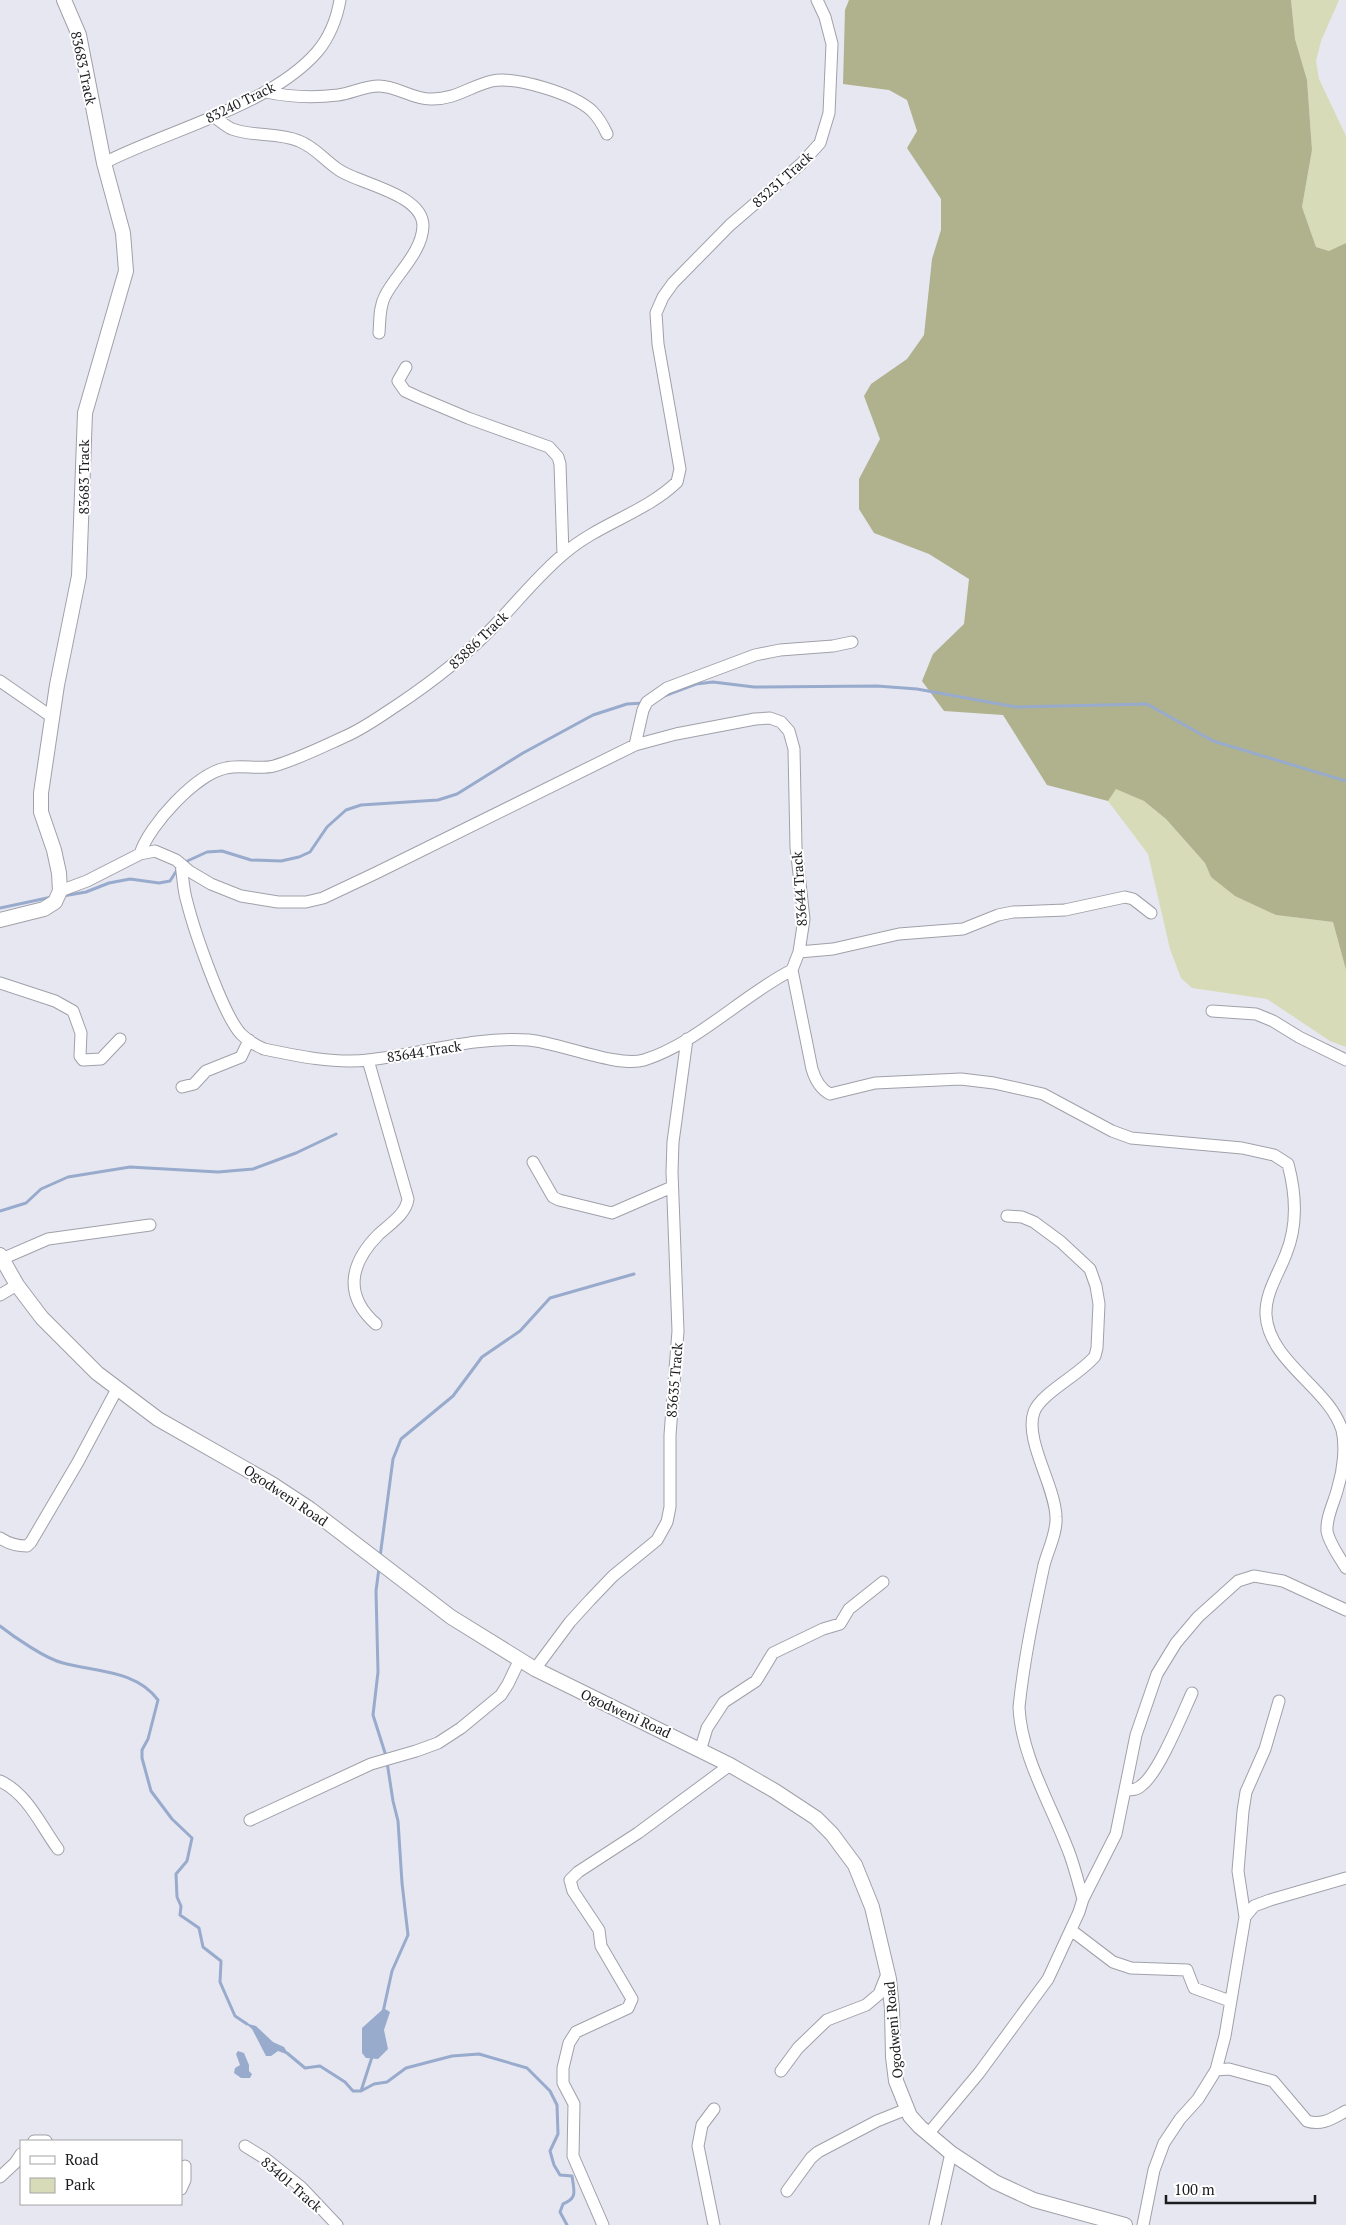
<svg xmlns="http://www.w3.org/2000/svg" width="1346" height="2225" font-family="'PT Serif',serif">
	<rect width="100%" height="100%" fill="#e7e7f1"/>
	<!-- green -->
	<path fill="#d8dbb7" d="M1291,0H1339L1321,41L1316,61L1319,79L1346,136V243L1329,251L1316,247L1302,207L1312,150L1307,80L1295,39Z
		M1116,788L1144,801L1166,819L1205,863L1211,877L1276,915L1333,922L1346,970V1047L1330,1041L1267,999L1192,988L1181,978L1170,949L1148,854L1108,801Z"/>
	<!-- forest -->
	<path fill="#afb28c" d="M849,0H1291L1295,39L1307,80L1312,150L1302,207L1316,247L1329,251L1346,243V970L1333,922L1276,915L1235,896L1211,877L1205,863L1166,819L1144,801L1116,789L1108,801L1047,785L1003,715L944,711L922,681L933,654L964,624L969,579L929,554L874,533L859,509V479L880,439L864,396L871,384L907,359L924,335L932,259L941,230V199L907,148L917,131L907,100L889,90L843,84L845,10Z"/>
	<!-- water -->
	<path fill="#98abcc" d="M385,2009L390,2012L384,2030L388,2049L378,2059L366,2058L362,2053V2028L382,2010Z
		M245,2023L256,2026L273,2042L284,2047L289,2055L278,2051L271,2056H266L252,2029Z
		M238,2051L244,2053L249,2065V2071L252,2074L250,2078H241L234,2073L235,2068L240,2065L236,2054Z"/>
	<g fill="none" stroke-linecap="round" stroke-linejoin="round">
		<!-- stream -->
		<path stroke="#98abcc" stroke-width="3" d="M664,696L696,684L713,682L754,687L877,686L917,689L1016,707L1147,704L1213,741L1346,781
			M183,863L207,852L222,851L251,860L281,861L299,857L310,852L327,827L346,810L361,805L438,800L457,794L523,753L593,715L627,704L644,703
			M63,896L86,892L109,883L130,879L159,883L170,881L177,870
			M0,908L52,897
			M0,1211L26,1203L41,1189L68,1177L130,1167L218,1172L253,1169L296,1153L336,1134
			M380,1557L393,1459L401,1439L453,1396L482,1357L520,1331L550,1298L634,1274
			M379,1568L376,1591L378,1672L373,1715L386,1756
			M0,1626C14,1637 46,1659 63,1663C96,1672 136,1670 158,1700L148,1739L142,1750V1758L151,1791L172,1819L192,1838L187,1861L176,1874L177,1897L181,1906L180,1915L199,1928L203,1947L221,1961L220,1982L235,2016L247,2024
			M383,2012L392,1971L408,1935L402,1883L398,1821L393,1801L387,1762
			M287,2053L305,2068L320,2066L345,2082L353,2091H361L374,2084L387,2082L406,2068L452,2056L479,2054L527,2068L550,2091L557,2105L558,2134L550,2151L554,2165L560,2175L572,2176C574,2191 578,2198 563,2204L560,2212L567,2225
			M361,2091L372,2057"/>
		<defs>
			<path id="minor" d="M266,92C290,97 313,98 338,95C352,93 365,86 379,86C397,86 412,99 430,99C455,100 470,86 492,81C516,76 574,94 592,111C599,118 603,125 607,134
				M213,116C219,120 225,126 232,129C253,137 278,132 299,141C315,147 325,161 339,170C360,184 423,194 423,226C422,253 396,274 385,296C379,307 380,321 379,333
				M104,163C168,130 270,106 317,52C329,38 337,18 340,0
				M406,367L398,381L405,391L418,397L468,418L549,447L558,457L560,464L563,554
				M0,681L52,717
				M635,745L643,710L647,702L667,688L755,655L780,650L833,646L852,642
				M140,854C149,825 196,774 226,768C242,764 258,770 274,766C298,759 322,747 344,737C363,729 379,717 396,706C432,682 465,657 495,625C518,601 540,573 566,552C599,524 646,512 677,482L680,469L658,344L656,313L663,297L673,283L730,225L801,164L820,143L829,113L832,44L825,17L817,0
				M60,891L87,881L140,854L155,851L176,860L189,871L211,884L241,896L278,902H306L323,898L376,873L635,745L676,734L755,719L770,718L781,722L789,731L794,749L796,847L804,919L799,952L792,970C743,995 696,1044 644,1060C618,1068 560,1043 529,1040C475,1036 422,1054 369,1060C335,1064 297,1056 264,1049C255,1045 248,1041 241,1034C223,1015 194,930 187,902C183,890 183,876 181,864
				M799,952L833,949L899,934L963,929L998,915L1013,912L1065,910L1125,897L1133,899L1151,913
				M792,970L812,1069C815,1079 820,1089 830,1094L875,1083L961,1079L994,1083L1043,1094L1112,1131L1131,1138L1242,1148L1274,1155L1288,1164C1296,1194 1298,1225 1286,1254C1279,1273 1265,1293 1266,1315C1269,1362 1329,1388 1342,1430C1346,1447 1343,1471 1338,1487C1335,1501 1326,1516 1327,1531C1329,1543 1340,1558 1346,1568
				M0,983L55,1001L73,1011L81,1033L80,1056L83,1060L101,1059L120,1039
				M1212,1011L1256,1014L1273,1021L1299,1037L1346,1060
				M368,1060L408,1199C406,1214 390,1224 379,1234C350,1263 343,1295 376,1324
				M182,1087L194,1084L206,1071L241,1057L249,1040
				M533,1162L553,1197L559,1200L612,1213L672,1187
				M1007,1216L1022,1217L1034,1222L1061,1242L1090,1269L1096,1286L1099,1304L1097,1348L1095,1356C1081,1374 1041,1393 1034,1412C1024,1440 1055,1485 1056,1517C1057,1533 1048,1550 1044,1565C1034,1612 1024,1659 1019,1707C1021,1757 1053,1808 1070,1855C1075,1869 1079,1885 1083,1899
				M2,1259L48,1239L150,1225
				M0,1295L17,1285
				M0,1538C9,1544 16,1546 27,1546L31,1542L78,1462L117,1389
				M535,1669L570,1622L590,1600L613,1576L657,1540L667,1522L670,1507V1435L678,1331L672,1172L673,1142L687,1039
				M700,1751L707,1728L724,1702L756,1681L773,1653L823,1629L840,1624L849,1609L883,1582
				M0,1781C28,1794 41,1826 58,1849
				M1125,1790C1132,1790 1137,1790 1142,1785C1159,1772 1182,1715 1192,1693
				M250,1820L371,1764L416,1751L438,1743L461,1728L501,1695L508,1684L520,1659
				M1245,1917L1238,1871L1243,1811L1246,1792L1265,1749L1279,1701
				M1071,1930L1113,1962L1131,1968L1187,1970L1194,1988L1230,2001
				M1216,2070L1229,2069L1273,2081L1307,2121C1322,2126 1333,2118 1346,2111
				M781,2071L798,2048L827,2020L866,2005L879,1994L887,1974
				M714,2109L702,2125L698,2146L714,2225
				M928,2134L979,2073L1048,1979L1079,1912L1083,1899L1116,1834L1136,1735L1157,1674L1176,1643L1198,1617L1238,1581L1254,1576L1283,1581L1346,1610
				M34,2141H46
				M245,2146L266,2159L301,2187L337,2225
				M0,2177L15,2163L21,2154
				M181,2189L185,2180V2166
				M787,2191L811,2158L818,2152L877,2121L907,2109
				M603,2225L573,2156L574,2104L563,2083V2068L569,2043L576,2032L628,2008L632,1999L601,1946L599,1930L573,1891L570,1880L578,1872L638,1833L730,1765
				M935,2225L951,2153
				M1143,2225L1154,2170L1164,2143L1180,2119L1198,2099L1216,2070L1225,2036L1245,1917L1254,1906L1270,1900L1346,1878"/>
			<path id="tertiary" d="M0,920L44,909L55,902L60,891L59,873L54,850L41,812V793L57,685L79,576L85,413L126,271L123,233L104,163L79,35L64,0
				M0,1255L17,1285L42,1318L97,1373L158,1419L272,1484L310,1509L451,1617L535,1669L730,1765L775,1791L816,1818L832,1834L855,1865L872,1907L889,1979L892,2009L893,2057L896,2081L910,2116L920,2127L951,2153L995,2182L1034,2200L1125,2225"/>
		</defs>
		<!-- minor casing -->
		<use href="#minor" stroke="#a0a0aa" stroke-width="13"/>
		<!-- tertiary casing -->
		<use href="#tertiary" stroke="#a0a0aa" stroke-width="16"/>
		<!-- minor -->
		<use href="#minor" stroke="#fff" stroke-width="11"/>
		<!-- tertiary -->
		<use href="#tertiary" stroke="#fff" stroke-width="14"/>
	</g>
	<g text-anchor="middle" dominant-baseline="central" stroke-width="4" stroke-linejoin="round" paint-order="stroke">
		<!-- street labels -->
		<g font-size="14" fill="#1c1c20" stroke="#fff">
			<text transform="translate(84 68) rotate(78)">83683 Track</text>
			<text transform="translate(240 102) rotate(-26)">83240 Track</text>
			<text transform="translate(782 179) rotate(-42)">83231 Track</text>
			<text transform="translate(83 477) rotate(-90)">83683 Track</text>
			<text transform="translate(478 640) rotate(-44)">83886 Track</text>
			<text transform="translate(799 889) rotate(-94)">83644 Track</text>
			<text transform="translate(424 1051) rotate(-9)">83644 Track</text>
			<text transform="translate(674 1380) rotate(-85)">83635 Track</text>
			<text transform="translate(286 1495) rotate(34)">Ogodweni Road</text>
			<text transform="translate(626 1713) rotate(25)">Ogodweni Road</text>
			<text transform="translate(893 2030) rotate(-95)">Ogodweni Road</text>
			<text transform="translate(292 2184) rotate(41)">83401 Track</text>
		</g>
	</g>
	<!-- legend -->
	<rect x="20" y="2140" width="162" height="65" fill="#ffffff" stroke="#a4a4a6"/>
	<rect x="30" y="2156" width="25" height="8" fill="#ffffff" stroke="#a4a4a6"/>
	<text x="65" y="2165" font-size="15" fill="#1c1c20">Road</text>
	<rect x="30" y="2178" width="25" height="15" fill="#d8dbb7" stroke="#a4a4a6"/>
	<text x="65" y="2190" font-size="15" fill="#1c1c20">Park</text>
	<!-- scale -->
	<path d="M1166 2195v8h149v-8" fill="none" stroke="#1c1c20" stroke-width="2.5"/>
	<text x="1174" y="2195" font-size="15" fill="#1c1c20" stroke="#ffffff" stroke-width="4" paint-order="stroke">100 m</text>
</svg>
